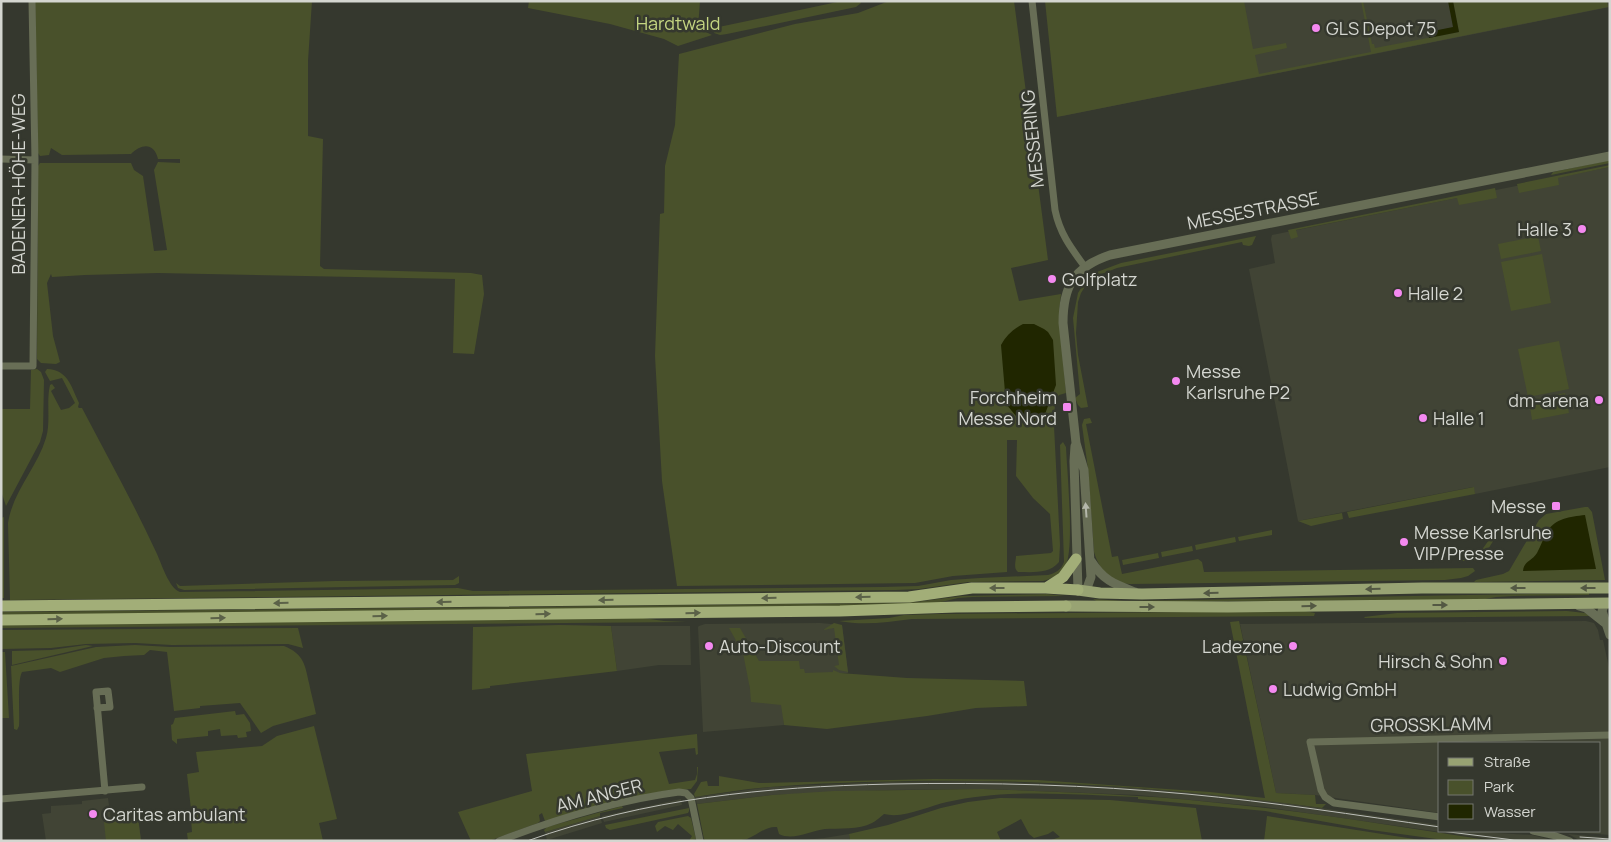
<svg xmlns="http://www.w3.org/2000/svg" width="1611" height="842" font-family="Manrope,sans-serif">
	<rect width="100%" height="100%" fill="#35382e"/>
	<!-- built -->
	<path fill="#414435" d="M1050,1H1610V7L1062,116Z
		M1610,167V467L1475,494L1473,487L1298,521L1249,269L1275,263L1271,239L1272,235Z
		M1586,621L1594,623L1598,630L1600,640H1603L1610,672V835L1560,831H1600V743H1440V813L1315,795L1276,793L1240,624Z
		M820,623L842,625L848,673H840L749,681L750,689L782,705L784,725L703,732L698,627L699,626L705,624Z
		M611,626H690L691,665H659L617,671Z
		M982,781L1138,788L1209,794L1265,800L1440,825V831H1479L1496,833L1532,835L1556,841L1496,840L1265,807L1138,795L983,789L887,790L772,795L697,804L695,797L770,787L886,782Z
		M108,798L111,820L138,817L141,839L132,841H46L42,814L51,813V806L82,804V801Z
		M681,799L682,805L604,822L602,816Z
		M600,816L602,823L547,840L545,832Z
		M849,834L850,841H794L824,838Z
		M1568,834L1610,838V841H1581Z"/>
	<!-- green -->
	<path fill="#49512b" d="M35,1H312L308,61V136L323,139L320,266L324,269L471,273L482,275L484,294L474,354L453,353L455,279L158,273L85,275L52,277L51,274L47,283L53,336L60,362L56,364L41,363L37,359L38,166L40,163H131L134,170L143,176L154,251L167,250L154,170L158,162L180,163V159H158C154,142 141,144 131,154L62,155L51,148L49,155L40,156L38,153Z
		M529,1H700L698,28L712,35L678,46L664,39L610,24L528,8Z
		M842,1H860L861,3L856,7L727,34L720,35L714,33L713,29L714,28Z
		M889,1H1014L1048,260L1011,268L1019,301L1061,294L1059,312L1066,393L1059,395L1055,401L1054,426L1060,545L1059,562C1049,574 1033,572 1018,572C1013,568 1016,561 1016,556L1051,553L1053,551L1050,514L1033,498L1016,476L1017,440H1007V572L953,576L915,583L677,586L662,481L655,356L660,214L664,213L665,166L675,125L679,54L795,24L858,13Z
		M1045,1H1244L1253,49L1286,43L1287,48L1255,55L1259,74L1371,52L1361,1H1363L1372,44H1374L1375,48L1459,32L1453,1H1607L1608,7L1057,117Z
		M1610,160V163L1551,175L1553,172Z
		M1610,165V167L1558,178L1559,185L1519,193L1517,184Z
		M1495,188L1497,198L1459,205L1457,198L1296,230L1298,237L1291,239L1288,230Z
		M1256,236L1252,245L1249,246L1243,245L1242,242L1117,268L1099,275L1086,285L1081,293L1078,302L1076,333L1078,355L1088,407L1081,408L1078,405L1075,398L1080,394L1073,318L1078,293L1087,279L1097,272L1121,263Z
		M1538,236L1541,251L1501,259L1498,244Z
		M1542,254L1551,303L1511,311L1501,262Z
		M1559,341L1569,389L1528,397L1518,349Z
		M37,369L41,372L44,380L43,431L40,442L6,506L1,491V409H30L31,370Z
		M47,369C68,370 71,386 79,403L78,407L79,408H82C107,456 134,504 157,554C162,565 169,588 180,592L458,588L473,591L882,587L918,586L951,580L980,578L1048,575C1056,573 1061,570 1064,562L1060,445L1063,442L1066,447C1067,470 1075,551 1065,567C1060,575 1051,579 1043,581L968,582L919,589L896,590L10,600L8,523C13,491 37,468 46,438C51,421 46,402 50,385L52,384L55,388L51,391L61,410L69,408L75,403L62,378L50,381L45,372Z
		M1565,393L1569,413L1532,420L1529,400Z
		M1090,418L1092,423L1086,424L1112,557L1118,556L1122,574L1198,559L1202,562L1204,572L1473,568L1475,571L1468,576L1461,578L1445,580L1129,584C1110,582 1099,569 1094,552L1088,469L1082,425L1084,419Z
		M1474,487L1475,494L1349,518L1347,512Z
		M1585,507H1588L1592,512L1605,580L1474,582L1476,580L1503,574L1509,571L1539,520L1546,514Z
		M1342,513L1343,519L1311,526L1298,521Z
		M4,517V598H1V518Z
		M1499,526L1500,530L1482,559L1476,561H1457L1476,558Z
		M1272,530V535L1239,541L1238,537Z
		M1235,537L1236,542L1196,550L1195,545Z
		M1192,546L1193,551L1162,557L1161,552Z
		M1158,553L1159,558L1123,565L1122,560Z
		M459,576V583L455,585L184,590L178,588L176,583L180,586L335,581L453,580Z
		M1589,593V595L1514,596L1496,597L1480,600L1098,602L1093,599L1124,601Z
		M1047,594L1065,596L973,597L958,598L929,605L1,616V612L897,603L915,602L962,596Z
		M1305,611L1315,613L1314,616L912,619C887,622 864,626 839,621L889,618L904,615L940,614Z
		M1567,611L1585,613L1591,616L1365,618L1364,617L1397,613Z
		M643,618L664,621L687,622L1,628V625Z
		M1239,621L1276,793L1315,795L1316,804H1326L1322,808C1185,789 1048,779 910,781C863,782 816,783 770,787C745,789 720,793 695,797L694,794L701,782L707,781L708,786H719V776L759,783L934,779L1037,780L1210,792L1265,798L1230,622Z
		M834,623L842,625L848,672L839,670L834,666L839,665L834,628L823,630Z
		M560,625L611,626L617,671L490,686V688L472,690L473,627Z
		M298,628L303,648L288,644L172,645L135,643L86,644L51,648L1,649V630Z
		M729,628H740L759,661H799L800,669H804L805,673L833,672V670L840,673L907,678L1024,681L1027,706L976,708L927,716L827,729L784,725L781,705L751,702L750,689L743,653Z
		M86,645L93,646L12,665V651L51,650Z
		M135,645L170,647L284,646C304,654 305,665 309,683C311,693 314,704 316,714L273,726L261,733L240,703L200,706V708L174,711L167,652L150,650L144,655L124,656L104,658L60,672L51,668L22,672C17,681 20,714 19,726L17,730L14,729L11,666L96,647Z
		M1,652H5L9,718H1Z
		M235,711L236,715L244,714L250,723L251,731L246,732L247,737L238,738L237,735L221,736L220,729L208,731V736L177,739V744L172,740L171,725L173,724L175,718Z
		M314,726L337,819L319,823L323,841H188L187,833L192,832L191,819L192,818L187,774L199,772L196,752L262,746L277,736Z
		M697,734L698,754L696,755L695,748L659,752L669,784L695,780L697,774V767H698L697,781L691,789L663,791L545,821L542,813L539,815L540,821L538,823L489,841H471L458,812L532,791L526,754Z
		M983,789C1059,792 1134,794 1209,802C1305,811 1399,827 1494,841H1451L1371,830L1265,811L1138,799V797C1074,795 1010,788 947,802C928,806 904,819 884,814C880,817 876,821 872,823C859,830 839,828 825,829C810,831 793,841 779,834L777,827C765,826 758,835 747,839C735,842 719,841 706,841L704,839L697,804L772,795L834,791Z
		M1000,798L1110,800L1196,808L1202,841H1048L1060,837L1053,831L1048,834L1034,838L1029,834L1021,819L997,832L1001,841H850L849,834L888,825L941,808L968,802Z
		M622,806L623,808L600,813V816L545,832L544,830L547,827Z
		M689,808V811L688,813L610,830L606,828L605,825Z
		M688,816L691,818L696,839L689,841L692,836L678,824L673,830L665,826L657,832L655,826L658,822Z
		M1267,816L1427,841H1264Z
		M138,818L141,841H106L104,822Z"/>
	<!-- water -->
	<path fill="#202600" d="M1448,1H1453L1459,32L1429,38L1428,32L1453,27Z
		M1023,324H1034L1044,329L1048,332L1053,340L1056,385L1045,414L1041,418L1033,421H1024L1016,416L1006,404L1001,345C1006,336 1013,329 1023,324Z
		M1585,515L1596,569L1523,571C1524,561 1532,561 1537,553C1541,546 1543,538 1547,532C1555,518 1570,517 1585,515Z"/>
	<g fill="none" stroke-linecap="round" stroke-linejoin="round">
		<!-- minor -->
		<path stroke="#686e56" stroke-width="7" d="M1032,1L1055,210C1060,234 1071,248 1085,267
			M1,159L35,160
			M1,366H33L35,160L32,1
			M97,708L110,707L108,691L96,692L105,791
			M1,799L142,787
			M1440,817L1334,803L1325,797L1321,790L1310,742L1610,735
			M1533,831L1556,836L1570,841
			M499,841C556,819 618,800 679,792L686,793L691,798L700,841"/>
		<!-- tertiary -->
		<path stroke="#686e56" stroke-width="9" d="M1075,446L1074,461L1078,590
			M1091,561C1104,581 1114,584 1135,592
			M1086,591L1091,577L1084,470L1076,443L1063,323C1063,286 1074,267 1110,255L1610,156
			M1605,603L1602,611L1610,635
			M1579,606L1586,608L1605,623"/>
		<!-- primary -->
		<path stroke="#98a373" stroke-width="11" d="M1078,590L1100,593L1142,594L1422,588H1610
			M1066,606L1228,607L1610,603"/>
		<!-- trunk -->
		<path stroke="#a2ae78" stroke-width="11" d="M1046,588L1063,577L1076,559
			M1,606L909,597L972,588H1046L1078,590
			M1,620L840,611L956,607L1066,606"/>
		<!-- tram -->
		<path stroke="#bec0ba" stroke-width="1" d="M1441,831L1514,840L1587,841
			M1580,837L1610,839
			M527,841C648,798 764,787 891,784C990,782 1089,785 1187,794C1272,802 1356,815 1440,827"/>
	</g>
	<!-- one-way arrows -->
	<defs><path id="oneway-solid" d="M-6-.8H1V-3.2L6.5 0L1 3.2V.8H-6Z" transform="scale(1.25)"/></defs>
	<use fill="#b4b7ab" href="#oneway-solid" transform="translate(1086 510) rotate(-94)"/>
	<g fill="#5b6148">
		<use href="#oneway-solid" transform="translate(997 588) rotate(180)"/>
		<use href="#oneway-solid" transform="translate(863 597) rotate(179)"/>
		<use href="#oneway-solid" transform="translate(769 598) rotate(179)"/>
		<use href="#oneway-solid" transform="translate(606 600) rotate(179)"/>
		<use href="#oneway-solid" transform="translate(444 602) rotate(179)"/>
		<use href="#oneway-solid" transform="translate(281 603) rotate(179)"/>
		<use href="#oneway-solid" transform="translate(693 613) rotate(-1)"/>
		<use href="#oneway-solid" transform="translate(543 614) rotate(-1)"/>
		<use href="#oneway-solid" transform="translate(380 616) rotate(-1)"/>
		<use href="#oneway-solid" transform="translate(218 618) rotate(-1)"/>
		<use href="#oneway-solid" transform="translate(55 619) rotate(-1)"/>
	</g>
	<g fill="#535843">
		<use href="#oneway-solid" transform="translate(1518 588) rotate(-180)"/>
		<use href="#oneway-solid" transform="translate(1588 588) rotate(-180)"/>
		<use href="#oneway-solid" transform="translate(1373 589) rotate(178)"/>
		<use href="#oneway-solid" transform="translate(1211 593) rotate(179)"/>
		<use href="#oneway-solid" transform="translate(1440 605)"/>
		<use href="#oneway-solid" transform="translate(1309 606) rotate(-1)"/>
		<use href="#oneway-solid" transform="translate(1147 607)"/>
	</g>
	<!-- markers -->
	<g fill="#f489f0" stroke="#35382e" stroke-width="2">
		<circle cx="1316" cy="28" r="5"/>
		<circle cx="1582" cy="229" r="5"/>
		<circle cx="1052" cy="279" r="5"/>
		<circle cx="1398" cy="293" r="5"/>
		<circle cx="1176" cy="381" r="5"/>
		<circle cx="1599" cy="400" r="5"/>
		<rect x="1062" y="402" width="10" height="10" rx="2.5"/>
		<circle cx="1423" cy="418" r="5"/>
		<rect x="1551" y="501" width="10" height="10" rx="2.5"/>
		<circle cx="1404" cy="542" r="5"/>
		<circle cx="709" cy="646" r="5"/>
		<circle cx="1293" cy="646" r="5"/>
		<circle cx="1503" cy="661" r="5"/>
		<circle cx="1273" cy="689" r="5"/>
		<circle cx="93" cy="814" r="5"/>
	</g>
	<g text-anchor="middle" dominant-baseline="central" stroke-width="5" stroke-linejoin="round" paint-order="stroke">
		<!-- park labels -->
		<g font-size="18" fill="#c4d581" stroke="#35382e">
			<text x="678" y="23">Hardtwald</text>
		</g>
		<!-- poi labels -->
		<g font-size="18" fill="#d4d6d0" stroke="#35382e" text-anchor="start">
			<text x="1326" y="28">GLS Depot 75</text>
			<text x="1572" y="229" text-anchor="end">Halle 3</text>
			<text x="1062" y="279">Golfplatz</text>
			<text x="1408" y="293">Halle 2</text>
			<text x="1186" y="371">Messe<tspan x="1186" dy="21">Karlsruhe P2</tspan></text>
			<text x="1057" y="397" text-anchor="end">Forchheim<tspan x="1057" dy="21">Messe Nord</tspan></text>
			<text x="1589" y="400" text-anchor="end">dm-arena</text>
			<text x="1433" y="418">Halle 1</text>
			<text x="1546" y="506" text-anchor="end">Messe</text>
			<text x="1414" y="532">Messe Karlsruhe<tspan x="1414" dy="21">VIP/Presse</tspan></text>
			<text x="719" y="646">Auto-Discount</text>
			<text x="1283" y="646" text-anchor="end">Ladezone</text>
			<text x="1493" y="661" text-anchor="end">Hirsch &amp; Sohn</text>
			<text x="1283" y="689">Ludwig GmbH</text>
			<text x="103" y="814">Caritas ambulant</text>
		</g>
		<!-- street labels -->
		<g font-size="18" fill="#d4d6d0" stroke="#35382e">
			<text transform="translate(1032 139) rotate(-96)">MESSERING</text>
			<text transform="translate(18 184) rotate(-90)">BADENER-HÖHE-WEG</text>
			<text transform="translate(1253 210) rotate(-11)">MESSESTRASSE</text>
			<text transform="translate(1431 724) rotate(-1)">GROSSKLAMM</text>
			<text transform="translate(599 795) rotate(-14)">AM ANGER</text>
		</g>
	</g>
	<!-- border -->
	<rect width="1611" height="842" fill="none" stroke="#d4d6d0" stroke-width="5"/>
	<!-- legend -->
	<rect x="1438" y="742" width="162" height="90" fill="#35382e" stroke="#75776f"/>
	<rect x="1448" y="758" width="25" height="8" fill="#98a373" stroke="#75776f"/>
	<text x="1484" y="767" font-size="15" fill="#d4d6d0">Straße</text>
	<rect x="1448" y="780" width="25" height="15" fill="#49512b" stroke="#75776f"/>
	<text x="1484" y="792" font-size="15" fill="#d4d6d0">Park</text>
	<rect x="1448" y="804" width="25" height="15" fill="#202600" stroke="#75776f"/>
	<text x="1484" y="817" font-size="15" fill="#d4d6d0">Wasser</text>
</svg>
